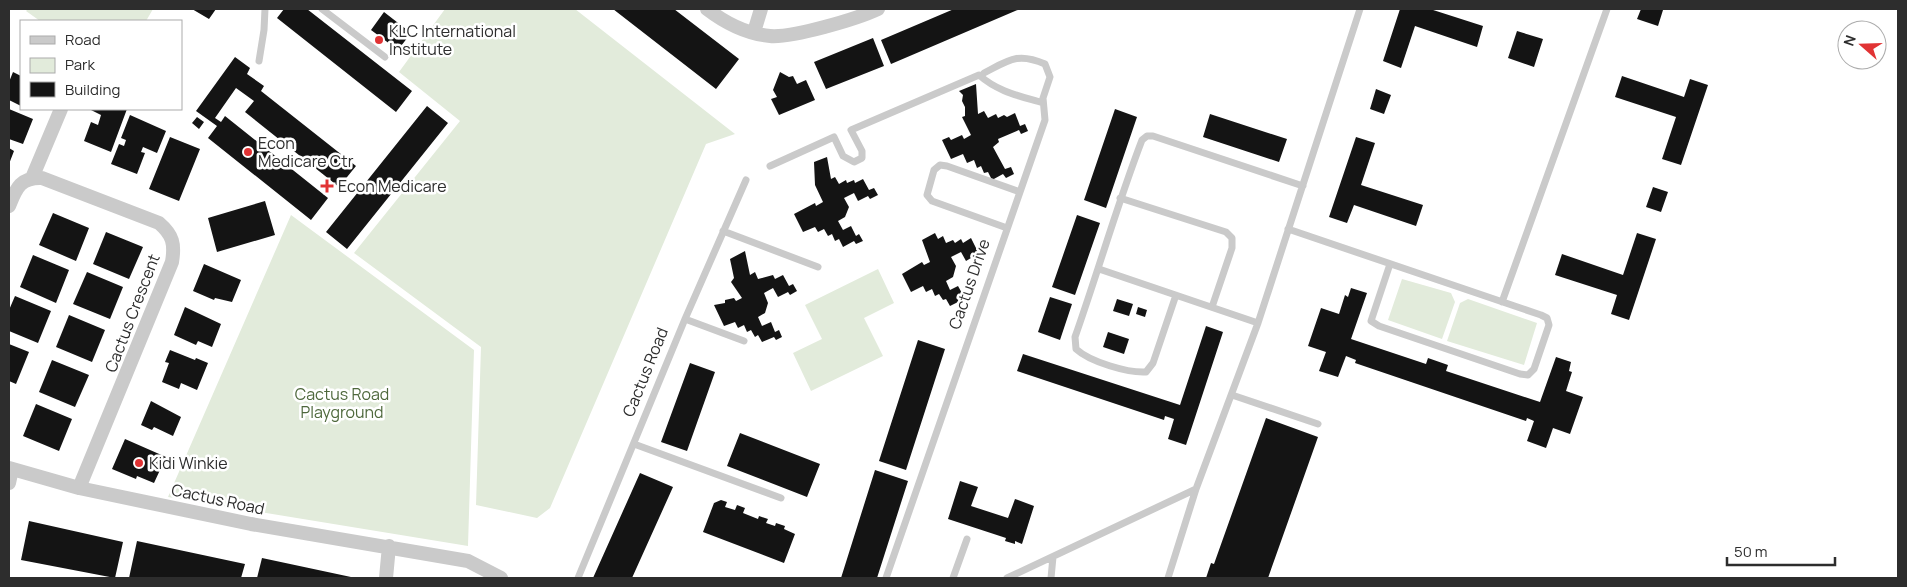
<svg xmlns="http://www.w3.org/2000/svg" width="1907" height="587" font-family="Manrope,sans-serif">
	<rect width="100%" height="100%" fill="#fff"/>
	<!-- green -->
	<path fill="#e2ebdb" d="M28,9H153L146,21H40L26,11Z
		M445,9H575L735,134L706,144L550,508L537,518L476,505L481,347L354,253L460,121L399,72Z
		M291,215L474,350L468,546L168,497Z
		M878,269L894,303L864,318L883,356L811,391L793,353L822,339L805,305Z
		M1402,279L1451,293L1455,302L1442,339L1388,320Z
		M1468,299L1537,323L1524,365L1447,341L1460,303Z"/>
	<!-- building -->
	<path fill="#141414" d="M192,9H216L209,19Z
		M284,9H307L412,91L396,112L277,18Z
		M613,9H674L739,59L716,89Z
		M954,9H1020L891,64L881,40Z
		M1400,9H1430L1483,26L1477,47L1415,26L1401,68L1383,61Z
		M1641,9L1663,10L1658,26L1637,19Z
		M384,12L411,33L398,50L371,30Z
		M1517,31L1543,39L1534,67L1508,58Z
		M873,38L884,66L826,89L814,62Z
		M235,57L250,68L247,74L264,86L261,91L356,166L339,187L245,112L254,101L236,88L215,118L221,122L225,116L328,198L311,220L208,138L217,126L196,111Z
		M13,72L21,76V106L9,100V82Z
		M780,72L789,77L793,76L797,84L806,80L815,100L779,115L771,99L777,97L773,90Z
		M1622,76L1684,97L1690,79L1708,85L1681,165L1662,159L1676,117L1615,97Z
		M976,84L978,114L984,111L988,118L996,114L998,118L1004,115L1007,117L1015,113L1020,126L1025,124L1028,131L1021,134L1019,130L998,139L999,142L993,147L1005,169L1011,167L1014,174L1006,178L1003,174L992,180L988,172L984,173L981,166L977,168L974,160L967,163L963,154L951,159L942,140L949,137L951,140L962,135L964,139L971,135L962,117L965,116V107L962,101L963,95L959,91Z
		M1376,89L1391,95L1384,114L1370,109Z
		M427,106L448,123L347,249L326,232Z
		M9,109L33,119L23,144L9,139Z
		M89,109H127L111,152L84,141L91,122L98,125L101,115Z
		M1115,109L1137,117L1106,208L1084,200Z
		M1210,114L1287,139L1279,162L1203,137Z
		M130,115L166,131L157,153L143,147L141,152L145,153L137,174L111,164L119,144L124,146L126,140L121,138Z
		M197,117L204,122L199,129L192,123Z
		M170,137L200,149L179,201L149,189Z
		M1356,137L1375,143L1361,185L1423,205L1416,226L1354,205L1347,223L1329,217Z
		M9,148L14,151L9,164Z
		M827,157L831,179L835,177L839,184L846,180L847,183L854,180L855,183L863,179L869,190L874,188L878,195L870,199L868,196L858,201L854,193L844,198L849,207L845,217L838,221L843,230L851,226L856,236L859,234L863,241L856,244L854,241L843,247L839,239L835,241L832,234L828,236L824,229L818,232L815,227L803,232L794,214L815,203L816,206L823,202L815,185L814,162Z
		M1653,187L1668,192L1661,212L1646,207Z
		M265,201L275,235L217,252L208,218Z
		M53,213L89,228L76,261L39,245Z
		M1077,215L1100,223L1075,295L1052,287Z
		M106,232L143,247L129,279L93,264Z
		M935,233L938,239L943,236L946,243L953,240L955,243L961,239L963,243L971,238L977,250L981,248L985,255L978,259L976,255L966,261L961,252L951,257L956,266L953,277L946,281L950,290L958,286L963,295L967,293L970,301L963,304L962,300L950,306L946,299L943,300L939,294L935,296L932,289L926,292L923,286L911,292L902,274L922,262L924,265L930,262L922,240Z
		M1637,233L1656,239L1629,320L1611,314L1617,295L1555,275L1562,254L1623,275Z
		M745,251L750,275L755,272L758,279L773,275L775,279L783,275L789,286L793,284L797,291L790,295L788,292L778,297L773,288L764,293L768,303L765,313L758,317L762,326L771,322L775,332L779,330L782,337L776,340L774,337L762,342L758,335L755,337L751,330L747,332L744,325L738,328L735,322L724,326L714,305L725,303V300L734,298L736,301L742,298L731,282L734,278L730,259Z
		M33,255L69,270L56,303L20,287Z
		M204,264L241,280L232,302L215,298L214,300L193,291Z
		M87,272L123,287L110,319L73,304Z
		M1351,288L1367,293L1351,339L1426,364L1428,358L1448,365L1446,371L1540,402L1556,357L1571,362L1569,371L1572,372L1566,391L1583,397L1570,434L1553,428L1546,448L1527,441L1534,421L1527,418L1526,421L1355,363L1356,360L1346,356L1338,377L1319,371L1326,352L1308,346L1321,308L1339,314L1345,295L1348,297Z
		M15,296L51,311L38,343L9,331V310Z
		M1050,297L1072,304L1060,340L1038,332Z
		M1117,299L1133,304L1129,316L1113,311Z
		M185,307L221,324L212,347L198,341L196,345L174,335Z
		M1138,307L1147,310L1145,317L1136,314Z
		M69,315L105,330L92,362L56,347Z
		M1206,326L1223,332L1186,445L1168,439L1174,419L1165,416L1164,420L1017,371L1023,354L1180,405Z
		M1108,332L1129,339L1124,354L1103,347Z
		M918,340L945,349L906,470L879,461Z
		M9,344L29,352L16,384L9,381Z
		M170,350L195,360L196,358L208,363L197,390L181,383L179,389L162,382L169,363L165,362Z
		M52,360L89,375L75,407L39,392Z
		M690,363L715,372L687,451L661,442Z
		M151,401L181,417L173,436L154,427L152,430L141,425Z
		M36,404L72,419L59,451L23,436Z
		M1266,418L1318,437L1268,578H1206L1211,563L1214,564Z
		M740,433L820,464L807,497L727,466Z
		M125,439L166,457L154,483L137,476L136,479L112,469Z
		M875,470L908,481L877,578H841Z
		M640,473L673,487L632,578H593Z
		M960,481L978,487L971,506L1008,518L1015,499L1034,506L1022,544L1015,541V544L1005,541L1006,538L948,519Z
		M721,500L727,502L725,507L735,510L737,505L745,508L743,513L758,519L759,516L768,519L766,523L775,526L776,523L785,526L784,529L795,534L784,563L703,532L714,503Z
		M29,521L123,542L115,578L21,560Z
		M137,541L245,564L241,578H129Z
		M262,558L351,577V578H257Z"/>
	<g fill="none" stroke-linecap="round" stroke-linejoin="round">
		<!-- lane -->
		<path stroke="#cacaca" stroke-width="7" d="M322,9L385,57
			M259,61L264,30L265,9
			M770,166L834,137L843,156L854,162L862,158V151L851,130L979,75C998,92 1020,96 1043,103
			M1120,198L1226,232L1232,238V248L1212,307
			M1007,228L932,201L927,195L934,170L940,165L947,166L1020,192
			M1288,229L1541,315L1547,318L1549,325L1534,369L1528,375L1520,374L1379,326L1371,321L1390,264
			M723,231L818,267
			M1099,269L1258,323
			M1176,295L1153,363L1146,372C1128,373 1090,362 1076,349L1075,337C1098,272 1117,205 1142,140L1147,136H1153L1303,186
			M1502,302L1607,9
			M685,319L744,341
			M1232,395L1318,424
			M634,444L781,498
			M578,578L685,319L746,180
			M886,578L1045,120L1043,98L1050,77L1045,64C1018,52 1009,60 984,73
			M953,578L967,539
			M1007,578L1196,489
			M1051,578L1053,557
			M1168,578L1196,489L1258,323L1360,9"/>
		<!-- street -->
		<path stroke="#cacaca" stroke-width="14" d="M707,9C724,22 747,34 770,36C792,38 857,19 878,9
			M754,32L761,9
			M32,178L61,109
			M9,206C16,189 20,177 42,178L159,223C173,235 175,244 172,262L79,488
			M9,468L79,488L251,524L468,561L501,578
			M9,483L12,469
			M386,578L389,546"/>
	</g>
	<!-- markers -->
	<g fill="#e13334" stroke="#fff" stroke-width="2">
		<circle cx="379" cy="40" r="5"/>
		<circle cx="248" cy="152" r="5"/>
		<path d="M324.5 178.5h5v5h5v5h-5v5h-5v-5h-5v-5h5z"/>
		<circle cx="139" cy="463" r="5"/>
	</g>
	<g text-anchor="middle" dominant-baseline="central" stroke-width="5" stroke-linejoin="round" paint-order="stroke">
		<!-- poi labels -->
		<g font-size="16" fill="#2d2d2d" stroke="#fff" text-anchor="start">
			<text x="389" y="31">KLC International<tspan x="389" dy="18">Institute</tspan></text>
			<text x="258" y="143">Econ<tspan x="258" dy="18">Medicare Ctr</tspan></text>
			<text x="338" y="186">Econ Medicare</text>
			<text x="149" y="463">Kidi Winkie</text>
		</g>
		<!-- street labels -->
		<g font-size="16" fill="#2d2d2d" stroke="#fff">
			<text transform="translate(969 284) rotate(-71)">Cactus Drive</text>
			<text transform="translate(132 313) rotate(-69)">Cactus Crescent</text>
			<text transform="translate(645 372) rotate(-68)">Cactus Road</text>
			<text transform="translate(218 499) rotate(12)">Cactus Road</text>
		</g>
		<!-- park labels -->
		<g font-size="16" fill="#4e683c" stroke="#fff">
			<text x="342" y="394">Cactus Road<tspan x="342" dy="18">Playground</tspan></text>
		</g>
	</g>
	<!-- border -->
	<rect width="1907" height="587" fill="none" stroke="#2d2d2d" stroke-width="20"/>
	<!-- legend -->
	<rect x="20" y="20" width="162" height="90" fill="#ffffff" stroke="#ababab"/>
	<rect x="30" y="36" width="25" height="8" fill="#cacaca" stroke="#ababab"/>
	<text x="65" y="45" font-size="15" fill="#2d2d2d">Road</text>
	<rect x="30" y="58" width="25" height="15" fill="#e2ebdb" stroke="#ababab"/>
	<text x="65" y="70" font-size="15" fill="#2d2d2d">Park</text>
	<rect x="30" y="82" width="25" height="15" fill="#141414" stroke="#ababab"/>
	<text x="65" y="95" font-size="15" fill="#2d2d2d">Building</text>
	<!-- north arrow -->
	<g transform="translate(1862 45) rotate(290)"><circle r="24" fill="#ffffff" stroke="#ababab"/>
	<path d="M0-4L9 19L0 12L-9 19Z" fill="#e13334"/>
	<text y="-8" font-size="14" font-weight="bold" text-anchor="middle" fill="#2d2d2d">N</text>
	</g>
	<!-- scale -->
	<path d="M1727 557v8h108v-8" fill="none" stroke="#2d2d2d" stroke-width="2.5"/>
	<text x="1734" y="557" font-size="15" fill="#2d2d2d" stroke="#ffffff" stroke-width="4" paint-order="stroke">50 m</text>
</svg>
